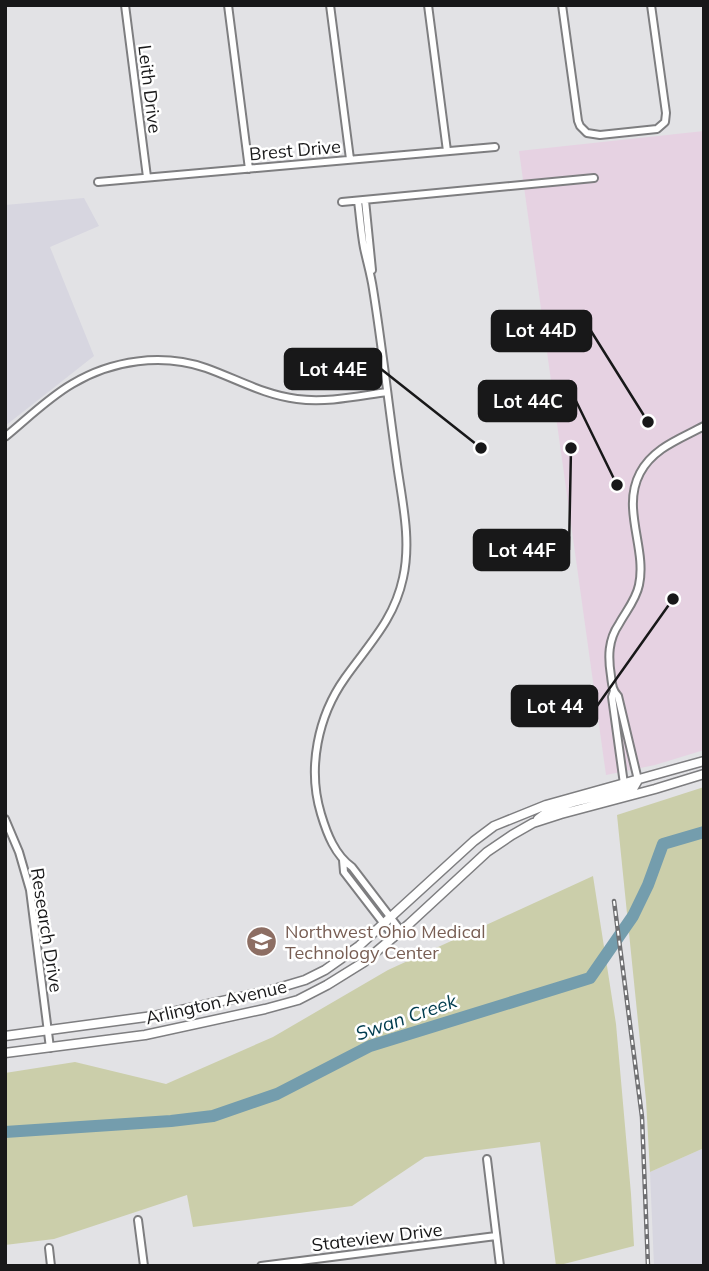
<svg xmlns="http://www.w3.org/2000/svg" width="709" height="1271" font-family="Mulish,sans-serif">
	<rect width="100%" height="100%" fill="#e2e2e5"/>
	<!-- built -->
	<path fill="#d7d6e0" d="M84,198L99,226L50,247L94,356L5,426V205Z
		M704,1148V1266H654L650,1172Z"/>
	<!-- medical -->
	<path fill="#e6d2e2" d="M704,131V750L655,765L606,775L519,151Z"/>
	<!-- green -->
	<path fill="#cbceaa" d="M704,787V1148L650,1172L646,1100L617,815Z
		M593,876L616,1024L631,1194L634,1246L556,1266L540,1142L425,1157L352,1206L193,1227L187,1195L54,1239L5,1245V1073L75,1062L166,1084L273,1037L388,970Z"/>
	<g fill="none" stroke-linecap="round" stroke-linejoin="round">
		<!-- river -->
		<path stroke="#749dad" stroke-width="12" d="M5,1132L171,1121L213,1116L277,1094L370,1046L590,978L633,916L648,885L663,844L704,832"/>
		<defs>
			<path id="minor" d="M125,5L147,177
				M228,5L249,169
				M330,5L350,159
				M428,5L447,151
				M562,5L578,121L580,126L587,133L600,135L657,129L665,122L666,113L651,5
				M98,182L495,147
				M365,200L372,270
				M358,201C360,216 361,232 364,248C367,262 371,275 373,289C382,345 388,401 396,457C401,497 412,538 403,578C394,620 369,644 345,678C318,716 307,768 321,814C327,834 335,855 352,867L401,931
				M342,202L594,178
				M5,437C27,419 48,398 72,384C112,360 162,353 206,368C237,379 264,395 297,399C327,403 358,396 387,392
				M614,691L612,697L624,784
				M638,780L618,696C612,690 612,684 611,676C608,657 608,640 619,624C626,611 636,600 639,585C647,548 621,509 640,473C653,448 680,439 704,426
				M5,819L19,852L30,890L50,1048
				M343,860L344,872L394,937
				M487,1159L500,1266
				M138,1220L144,1266
				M49,1248L51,1266
				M261,1266L496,1236"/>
			<path id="tertiary" d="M538,819C559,801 600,797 627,790L634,787L638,780
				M5,1036L153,1016L268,991L305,980L325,970L359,946L474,841L494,826L546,805L704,761
				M5,1053L145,1035L265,1009L298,1000L327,985L364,962L409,924L487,852L512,835L533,823L561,814L655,789L704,774"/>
		</defs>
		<!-- minor casing -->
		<use href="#minor" stroke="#7e7e80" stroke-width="10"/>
		<!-- tertiary casing -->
		<use href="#tertiary" stroke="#7e7e80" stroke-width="11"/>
		<!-- minor -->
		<use href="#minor" stroke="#fff" stroke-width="6"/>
		<!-- tertiary -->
		<use href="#tertiary" stroke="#fff" stroke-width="8"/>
		<defs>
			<path id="rail" d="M614,901L642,1117L648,1266"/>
		</defs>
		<!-- rail casing -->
		<use href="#rail" stroke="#707072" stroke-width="4.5"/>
		<!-- rail -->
		<use href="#rail" stroke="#fff" stroke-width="2" stroke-dasharray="5" stroke-linecap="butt"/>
	</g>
	<!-- icons -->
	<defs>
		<symbol id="university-disc" viewBox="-11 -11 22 22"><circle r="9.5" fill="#8d6e63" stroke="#fff"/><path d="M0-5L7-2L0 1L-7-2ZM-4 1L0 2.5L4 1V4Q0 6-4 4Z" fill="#fff"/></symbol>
	</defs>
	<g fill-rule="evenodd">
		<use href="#university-disc" x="244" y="924" width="35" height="35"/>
	</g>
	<g text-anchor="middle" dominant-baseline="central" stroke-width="5" stroke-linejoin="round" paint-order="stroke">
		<!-- street labels -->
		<g font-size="18" fill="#181819" stroke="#fff">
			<text transform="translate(150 89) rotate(83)">Leith Drive</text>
			<text transform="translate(295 150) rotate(-5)">Brest Drive</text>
			<text transform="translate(47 930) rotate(81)">Research Drive</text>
			<text transform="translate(216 1002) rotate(-13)">Arlington Avenue</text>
			<text transform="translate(377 1237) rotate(-7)">Stateview Drive</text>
		</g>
		<!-- education labels -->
		<g font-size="18" fill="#785e54" stroke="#fff" text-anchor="start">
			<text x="285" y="931">Northwest Ohio Medical<tspan x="285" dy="21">Technology Center</tspan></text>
		</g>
		<!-- water labels -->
		<g font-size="19" font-style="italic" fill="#003c4e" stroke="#fff">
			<text transform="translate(406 1017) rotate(-19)">Swan Creek</text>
		</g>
	</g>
	<!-- callouts -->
	<path fill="none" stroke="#181819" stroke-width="2.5" d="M648 422L591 331M481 448L381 369M617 485L576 401M571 448L569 550M673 599L597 706"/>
	<g fill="#181819" stroke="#fff" stroke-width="2.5">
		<circle cx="648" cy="422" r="7"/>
		<circle cx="481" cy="448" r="7"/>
		<circle cx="617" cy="485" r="7"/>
		<circle cx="571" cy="448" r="7"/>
		<circle cx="673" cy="599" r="7"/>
	</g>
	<g fill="#181819" stroke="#181819" stroke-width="2.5">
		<rect x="492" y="311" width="99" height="40" rx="7"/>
		<rect x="285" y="349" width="96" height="40" rx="7"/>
		<rect x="479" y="381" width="97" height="40" rx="7"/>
		<rect x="474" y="530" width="95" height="40" rx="7"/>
		<rect x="512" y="686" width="85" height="40" rx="7"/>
	</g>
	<g font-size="19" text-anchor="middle" font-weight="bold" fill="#fff">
		<text x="541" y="337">Lot 44D</text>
		<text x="333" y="376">Lot 44E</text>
		<text x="528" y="408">Lot 44C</text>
		<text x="522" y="557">Lot 44F</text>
		<text x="555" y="713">Lot 44</text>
	</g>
	<!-- border -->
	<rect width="709" height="1271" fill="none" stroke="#181819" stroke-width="14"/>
</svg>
